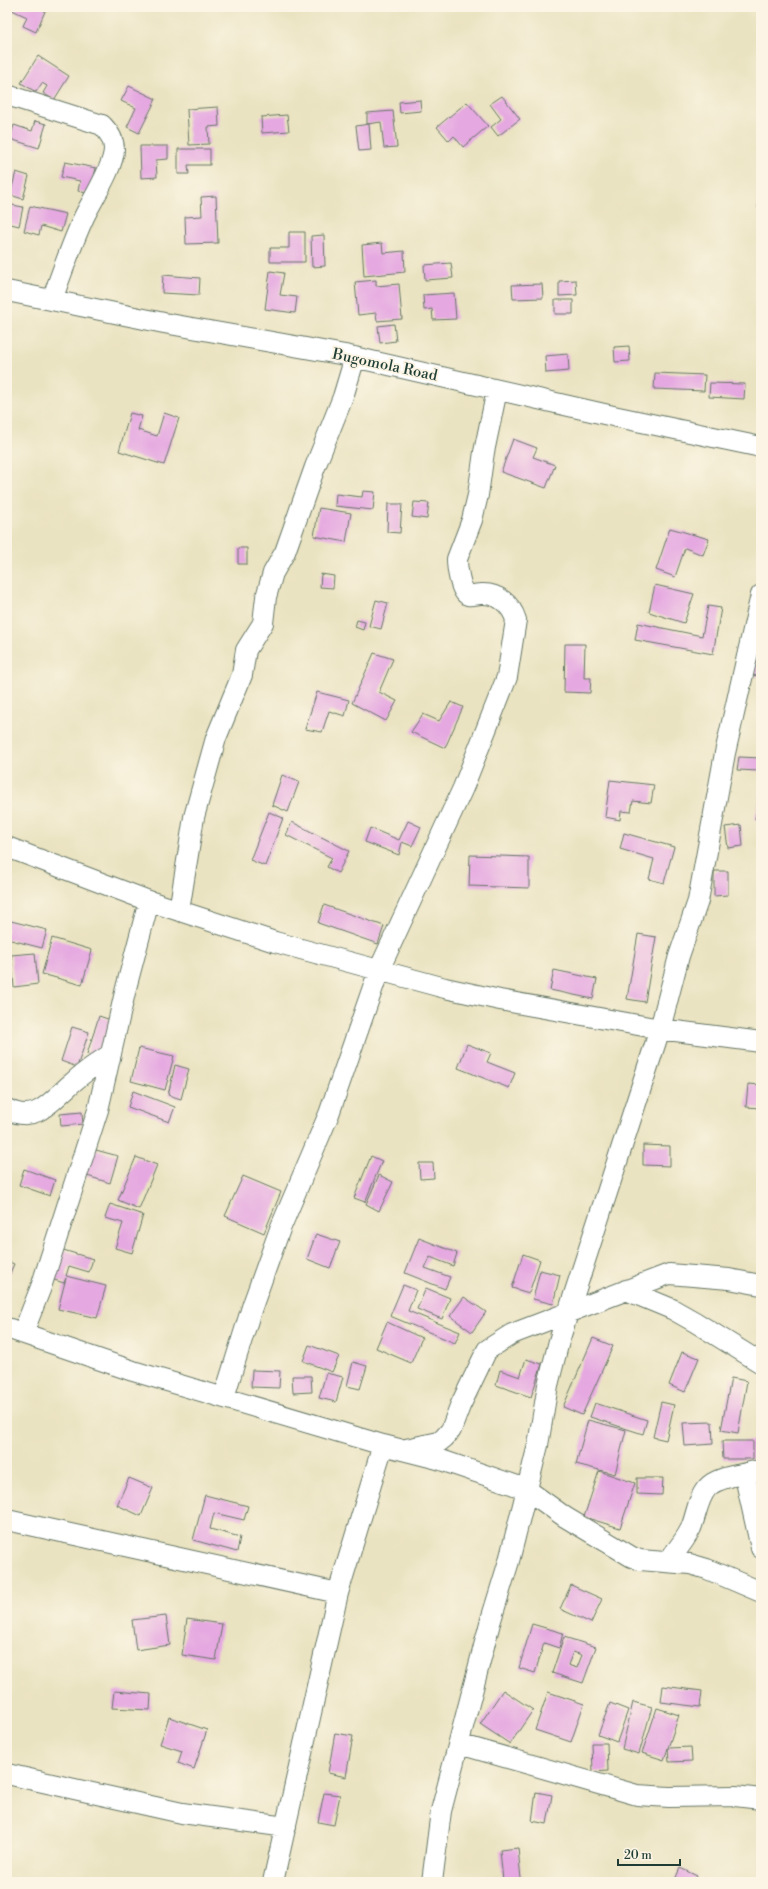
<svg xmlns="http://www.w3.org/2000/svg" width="768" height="1889" font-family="'Libre Bodoni',serif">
	<rect width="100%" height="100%" fill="#fcf5e5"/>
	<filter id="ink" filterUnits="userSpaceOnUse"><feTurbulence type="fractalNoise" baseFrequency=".025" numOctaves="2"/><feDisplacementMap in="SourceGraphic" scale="8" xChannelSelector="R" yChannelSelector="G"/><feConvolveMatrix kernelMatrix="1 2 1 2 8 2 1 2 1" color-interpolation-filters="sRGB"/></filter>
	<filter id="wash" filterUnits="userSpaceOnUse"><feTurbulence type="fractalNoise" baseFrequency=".012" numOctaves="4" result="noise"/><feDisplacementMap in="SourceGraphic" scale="16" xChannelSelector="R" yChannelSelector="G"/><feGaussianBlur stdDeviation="0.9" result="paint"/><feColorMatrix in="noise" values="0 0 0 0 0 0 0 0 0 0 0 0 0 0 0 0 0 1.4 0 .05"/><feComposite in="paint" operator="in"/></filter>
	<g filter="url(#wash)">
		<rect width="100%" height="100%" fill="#eae3c1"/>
		<g id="blocks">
			<!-- building -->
			<path fill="#e5a8e1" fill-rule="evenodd" d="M13,7H43L46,9L36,32L23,26L27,17L12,10Z
				M38,56L69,76L54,100L43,93L47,86L42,83L36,92L21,83Z
				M129,86L156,99L139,133L127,127L136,108L121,101Z
				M502,96L520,119L498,136L491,127L501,119L490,104Z
				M420,100L421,111L400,113L399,102Z
				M467,102L488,126L463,147L454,136L449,141L437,127Z
				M218,107L219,126L208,127L209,144L189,145L187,109Z
				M393,111L397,147L384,148L381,122L367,124V113Z
				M287,115L289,131L262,133L261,117Z
				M35,121L46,124L39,148L10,139L14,125L32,131Z
				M369,124L371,150L359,151L356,126Z
				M140,146H168V159L156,160L157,177L141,178Z
				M178,149H210V165H188L189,174H178Z
				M65,162L96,168L90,194L78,191L80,181L61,177Z
				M16,172L29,176L23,199L10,195Z
				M760,172H761V208H758Z
				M216,196L218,243L186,244L185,217L202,216L201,197Z
				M7,204L23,207L19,226L7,223Z
				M30,206L66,214L61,232L41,226L39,235L24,231Z
				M289,232H305V262H270V248H289Z
				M324,235L325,266L312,267L311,236Z
				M382,243L383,253L404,251L405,272L364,276L362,245Z
				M451,263L453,278L425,280L424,265Z
				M270,271L284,273L280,295L297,297L295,313L265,309Z
				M163,275L200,278L199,295L162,293Z
				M376,280V286L399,284L402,319L377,321L376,313L358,315L355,282Z
				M576,280L577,295L559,296V281Z
				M542,284L543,298L513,299L512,285Z
				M454,293L456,319L433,320L432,309L424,310L423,295Z
				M555,300H573V314H555Z
				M394,324L396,341L380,343L378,326Z
				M629,346L630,361L615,362L614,347Z
				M568,354L569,371L546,373L545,356Z
				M655,373L705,375L704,391L654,389Z
				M710,383L745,384L744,399L709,397Z
				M130,413L142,416L138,430L157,436L164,413L179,418L164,465L119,451Z
				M513,439L537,448L533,457L555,465L546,488L501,472Z
				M363,491L375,492L373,510L335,506L336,494L362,497Z
				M414,502L429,503L427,519L412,517Z
				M388,504H402L400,533L387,532Z
				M319,508L351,513L346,542L314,536Z
				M670,528L709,539L703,555L685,548L675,577L656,570Z
				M238,548H247V564H238Z
				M321,574L334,576L333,588L320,587Z
				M655,585L694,594L684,623L649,612Z
				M376,600L388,603L381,629L369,626Z
				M708,606L721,608L713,654L635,640L638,623L702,636Z
				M357,620L365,622L363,630L355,627Z
				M758,642H761V677L753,675Z
				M565,644H585L584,678H591L590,693L564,692Z
				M374,653L393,659L379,692L397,701L386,721L352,703Z
				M317,692L349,700L345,716L329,711L322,732L305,729Z
				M451,702L463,707L445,748L411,732L423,714L439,721Z
				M739,757L761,758L760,771L737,770Z
				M282,775L299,782L288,812L272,805Z
				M610,780L654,785L651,803L633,801L631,812L621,811L620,820L605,817Z
				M761,793V820L755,819Z
				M269,812L283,818L265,866L250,860Z
				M408,821L421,827L412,846L402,842L399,855L365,842L370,828L399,840Z
				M292,822L349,851L338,873L327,867L332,858L286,835Z
				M741,825L743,846L728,848L725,827Z
				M624,833L674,847L664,883L649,879L654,859L620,849Z
				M470,855L529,857V888L469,886Z
				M714,871H728V895L714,896Z
				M324,905L384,926L378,944L318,923Z
				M759,910H761V939L757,938Z
				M7,920L47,930L42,948L7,939Z
				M638,934L656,937L645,1002L627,999Z
				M52,938L92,950L82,985L42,974Z
				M35,953L38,984L14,987L11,955Z
				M554,970L597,979L593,999L550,990Z
				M99,1016L114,1021L101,1058L87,1054Z
				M72,1027L89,1032L77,1067L61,1061Z
				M467,1044L491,1053L487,1062L515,1073L509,1088L458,1068Z
				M139,1048L174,1056L165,1090L131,1081Z
				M175,1065L189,1069L181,1099L168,1095Z
				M748,1084L761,1085V1108L746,1107Z
				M133,1091L175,1107L169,1122L128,1107Z
				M82,1112L83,1124L61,1126L60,1114Z
				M643,1145L670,1146V1166L643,1165Z
				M92,1149L118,1156L110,1183L84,1175Z
				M371,1156L382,1161L365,1202L354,1198Z
				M136,1157L157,1165L139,1209L118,1200Z
				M419,1163H433L434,1178L420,1179Z
				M24,1169L55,1180L50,1196L19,1185Z
				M379,1175L393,1182L379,1211L366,1204Z
				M243,1176L281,1192L264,1233L225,1216Z
				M110,1204L143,1215L132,1253L115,1248L123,1223L105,1218Z
				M316,1234L340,1242L330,1268L307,1259Z
				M419,1238L457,1253L453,1266L430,1257L425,1268L450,1277L445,1289L405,1273Z
				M60,1249L93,1259L89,1272L69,1266L66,1276L106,1286L97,1318L58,1309L66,1278L64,1283L51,1279Z
				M523,1254L540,1260L529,1293L512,1288Z
				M7,1261L14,1264L7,1280Z
				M540,1270L560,1275L553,1304L533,1299Z
				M403,1285L416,1290L408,1311L460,1332L455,1343L390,1316Z
				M426,1288L450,1298L442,1319L417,1309Z
				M464,1297L486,1312L472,1332L450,1316Z
				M387,1322L422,1338L411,1363L376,1348Z
				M593,1338L613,1346L582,1415L563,1407Z
				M309,1345L339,1356L332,1372L303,1361Z
				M682,1352L699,1358L685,1392L669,1385Z
				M526,1359L542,1364L531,1397L496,1385L500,1370L520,1377Z
				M353,1362L367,1366L360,1389L347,1386Z
				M252,1370L280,1371L279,1388L251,1387Z
				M326,1373L343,1377L336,1402L319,1398Z
				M292,1376H311L312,1392L293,1393Z
				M731,1378L747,1381L738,1433L721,1430Z
				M661,1402L674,1405L666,1440L653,1437Z
				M595,1403L647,1420L643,1434L590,1417Z
				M588,1420L626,1430L615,1474L576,1464Z
				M712,1422L713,1444L685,1446L683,1423Z
				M722,1441H753V1459H723Z
				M599,1471L635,1483L620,1528L584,1517Z
				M129,1478L153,1488L141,1516L117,1505Z
				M637,1478H663L662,1495L637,1494Z
				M205,1495L248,1506L244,1520L214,1513L210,1529L240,1537L237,1552L193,1540Z
				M571,1585L602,1599L591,1623L560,1609Z
				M166,1616L170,1645L136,1650L132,1620Z
				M187,1619L222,1624L216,1660L182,1655Z
				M532,1624L563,1633L559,1648L544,1643L535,1673L519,1668Z
				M564,1637L596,1647L583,1683L552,1673ZM573,1652L582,1655L577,1668L568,1665Z
				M663,1686L702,1691L700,1707L661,1702Z
				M503,1690L533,1710L510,1744L480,1724Z
				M114,1691L151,1694L150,1710L112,1708Z
				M548,1692L584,1704L571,1742L535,1730Z
				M633,1702L652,1707L639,1754L622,1749Z
				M610,1703L628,1710L617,1742L598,1735Z
				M657,1708L679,1715L664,1760L642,1753Z
				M169,1717L207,1730L194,1769L178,1763L182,1751L160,1744Z
				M335,1733L353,1736L346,1777L328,1773Z
				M592,1743H607L608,1771L593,1772Z
				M691,1747L692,1761L669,1762L668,1748Z
				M536,1792L552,1795L547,1824L532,1821Z
				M324,1793L340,1795L334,1825L318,1822Z
				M518,1848L521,1879L503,1881L500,1850Z
				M680,1868L697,1876L694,1882H674Z"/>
		</g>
	</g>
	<g filter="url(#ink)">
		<use href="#blocks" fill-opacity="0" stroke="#667765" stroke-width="1"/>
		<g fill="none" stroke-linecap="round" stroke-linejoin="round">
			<defs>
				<path id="minor" d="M7,95L102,125C108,131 114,139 114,149C114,167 92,200 84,217C72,243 62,272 52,300
					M7,291L164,323L345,355L613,416L761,447
					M7,847L149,901L275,942L445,988L500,1000L660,1029L761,1042
					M179,911L194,817L216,738L242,675L246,650L263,623L266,597L273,573L285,552L315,467L343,397L355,357
					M7,1109C36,1125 52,1100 71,1084C83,1073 97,1063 111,1054
					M626,1290L672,1309L695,1322L761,1363
					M7,1328L133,1371L383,1445L438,1459L526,1489L565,1517L632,1557L640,1560L690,1564L707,1569L761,1592
					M23,1333L41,1287L98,1110L126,988L149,901
					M224,1397L252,1307L280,1229L329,1114L379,970L463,788L507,677L516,620C511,604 498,593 481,594C477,594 472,596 468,595C460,592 457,566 457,559L472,520L478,495L484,452L497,390
					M406,1449L439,1442L444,1438L451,1430L460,1406L487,1350L512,1334L669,1274L729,1279L761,1285
					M760,1470L750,1472L746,1481L761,1548
					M7,1520L338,1593
					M668,1561C676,1551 685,1541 691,1528C696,1516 698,1498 707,1488C716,1477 737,1476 750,1472
					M459,1744L637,1795L669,1797L735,1796L761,1799
					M7,1774L182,1813L286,1827
					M273,1882L338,1593L383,1445
					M432,1882L441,1811L490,1623L509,1561L538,1445L548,1385L559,1341L660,1029L679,956L698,901L725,753L761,595"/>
			</defs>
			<!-- minor casing -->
			<use href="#minor" stroke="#667765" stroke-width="22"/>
			<!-- minor -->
			<use href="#minor" stroke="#fff" stroke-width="20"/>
		</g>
	</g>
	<g text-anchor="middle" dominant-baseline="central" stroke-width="4" stroke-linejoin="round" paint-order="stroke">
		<!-- street labels -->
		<g font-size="15" fill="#1f3d34" stroke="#fcf5e5">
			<text transform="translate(385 365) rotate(12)">Bugomola Road</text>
		</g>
	</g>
	<!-- margin -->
	<rect width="768" height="1889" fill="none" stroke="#fcf5e5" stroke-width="24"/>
	<!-- scale -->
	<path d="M618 1859v6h62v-6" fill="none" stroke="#1f3d34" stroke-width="2"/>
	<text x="624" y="1859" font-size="12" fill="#1f3d34" stroke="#fcf5e5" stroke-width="3" paint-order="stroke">20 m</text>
</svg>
